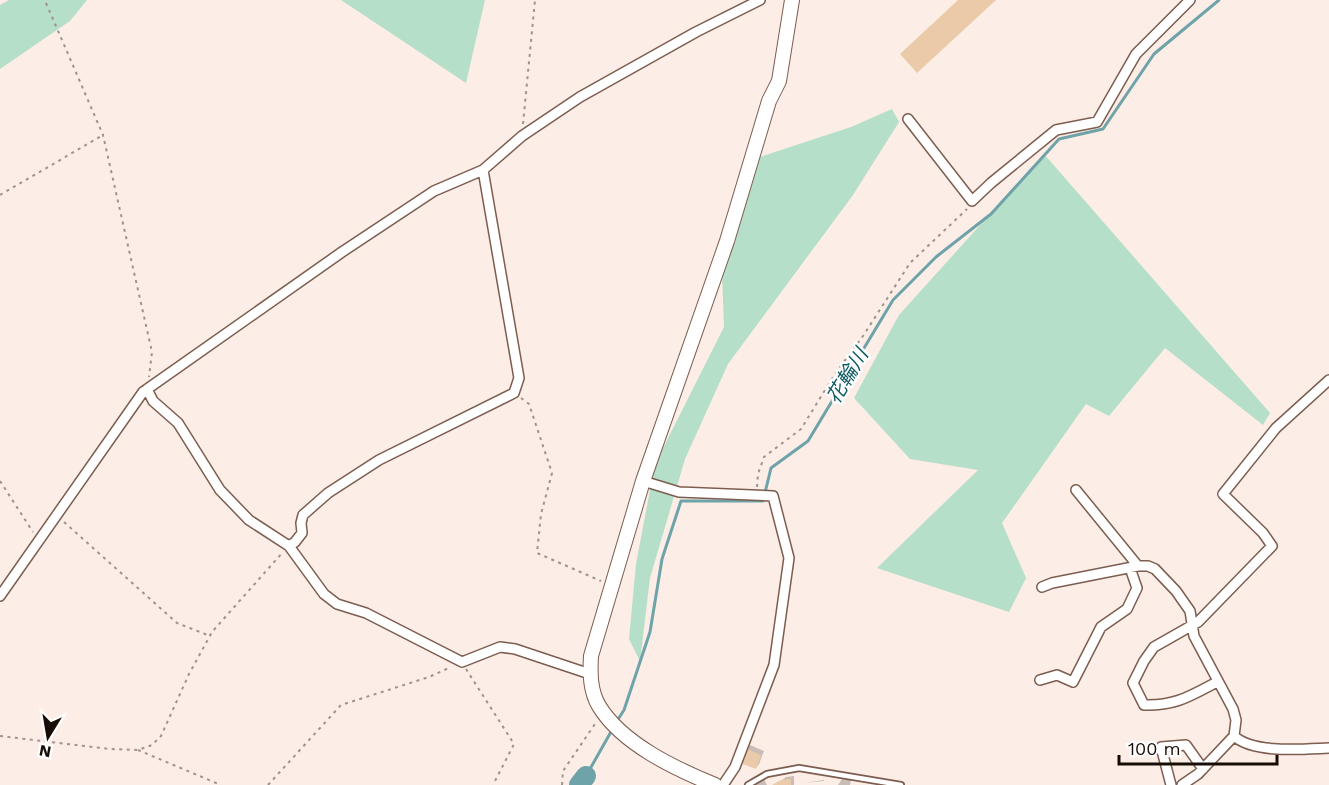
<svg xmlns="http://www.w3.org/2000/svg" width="1329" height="785" font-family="'Work Sans','Noto Sans JP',sans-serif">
	<rect width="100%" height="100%" fill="#fcede6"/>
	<!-- green -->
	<path fill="#b5dfc9" d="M9,0H87L70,21L0,69V5Z
		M341,0H485L466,83Z
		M892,109L899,122L853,195L728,364L685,459L650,578L640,661L629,639L636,564L655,464L724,327L722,273L760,157L851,127Z
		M1044,154L1270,413L1263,425L1165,348L1109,416L1086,404L1002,523L1026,578L1009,612L877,568L978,470L910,459L854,398L899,315Z"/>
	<!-- shadow -->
	<path fill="#0003" d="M750,745L764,751L759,764L756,768L746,749Z
		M794,776V785H776L786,777Z
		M764,779L767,785H755Z
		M842,779L851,780L850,785H838Z
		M824,780V781L802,783H803Z"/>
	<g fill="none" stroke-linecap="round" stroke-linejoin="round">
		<!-- stream -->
		<path stroke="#6ea3a9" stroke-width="3" d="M617,721L624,710L650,632L662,559L681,501H763L771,468L808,441L893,300L936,257L991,214L1059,139L1103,129L1154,54L1219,0
			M586,776L612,730"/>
		<!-- river -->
		<path stroke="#6ea3a9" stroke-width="20" d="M579,785L586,776"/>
	</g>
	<!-- building -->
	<path fill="#eacaa9" d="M958,0H996L917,73L900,54Z
		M745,748L761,755L756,769L740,763Z
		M791,779V785H772L781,780Z"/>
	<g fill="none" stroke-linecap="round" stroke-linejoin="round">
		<defs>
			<path id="lane" d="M748,785L767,774L799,768L901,785"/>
			<path id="street" d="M908,119L972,201L991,183L1056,130L1097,122L1136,54L1190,0
				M147,389L153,401L178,423L220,490L249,520L289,546L324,594L337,604L366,613L462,662L500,647L515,649L590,674
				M643,481L679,492L773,496L789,558L774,665L735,767L723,785
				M1076,490L1138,566
				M289,546L295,542L302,533L301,523L303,515L328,493L379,460L514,393L519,378L483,170
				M1042,587L1052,583L1138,566H1148L1155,569L1176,591L1190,611L1194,636L1233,709L1236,720L1234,736L1198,774L1182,785
				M0,596L143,392L342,252L434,191L483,170L522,136L580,97L696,32L760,0
				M1040,680L1057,675L1073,682L1101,627L1127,609L1137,588L1130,568
				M1217,682C1190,696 1176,706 1144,705L1133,683L1144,661L1154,647L1198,622L1272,546L1263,533L1223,494L1276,428L1329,380
				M1234,736C1254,754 1303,749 1329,748
				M1171,785L1161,747L1186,745L1203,769"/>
			<path id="secondary" d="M715,785C676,769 622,744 599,706C590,691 590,673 591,656L643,481L727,241L769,101L779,81L792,0"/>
		</defs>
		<!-- lane casing -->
		<use href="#lane" stroke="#7d5d4f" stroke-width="8"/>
		<!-- street casing -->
		<use href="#street" stroke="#7d5d4f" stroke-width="12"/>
		<!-- secondary casing -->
		<use href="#secondary" stroke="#7d5d4f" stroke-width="16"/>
		<!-- path -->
		<path stroke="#a0928c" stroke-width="2" stroke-dasharray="3 4.5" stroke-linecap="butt" d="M46,3L103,135L152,352L149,377
			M523,124L535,0
			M0,195L103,135
			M521,398L529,404L552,473L541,514L537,553L601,581
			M0,481L33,532
			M757,487L758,474L764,457L801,429L835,374L863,336L910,263L967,209
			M64,522L177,623L210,636
			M466,669L514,744L493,785
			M0,736L110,749L138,750L152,745L161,736L189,674L212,632L283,552
			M138,750L221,785
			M268,785L341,705L429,677L451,667
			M562,785L563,771L597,721"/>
		<!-- lane -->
		<use href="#lane" stroke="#fff" stroke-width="4.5"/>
		<!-- street -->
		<use href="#street" stroke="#fff" stroke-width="9"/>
		<!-- secondary -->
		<use href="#secondary" stroke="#fff" stroke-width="14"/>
	</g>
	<g text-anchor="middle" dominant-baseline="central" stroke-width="5" stroke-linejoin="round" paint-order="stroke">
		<!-- water labels -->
		<g font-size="20" font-style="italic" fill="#0d5b62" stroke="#fefefe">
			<text transform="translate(847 376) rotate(-59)">花輪川</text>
		</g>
	</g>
	<!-- north arrow -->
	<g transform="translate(48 737) rotate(191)" stroke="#fefefe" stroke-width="4.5" paint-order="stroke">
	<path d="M0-4.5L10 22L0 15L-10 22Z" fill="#170c06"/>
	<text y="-9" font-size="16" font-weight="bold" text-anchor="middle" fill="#170c06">N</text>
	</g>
	<!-- scale -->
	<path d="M1119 755v9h158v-9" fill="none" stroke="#170c06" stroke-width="3"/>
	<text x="1128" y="755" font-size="18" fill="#170c06" stroke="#fefefe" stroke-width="4.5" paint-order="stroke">100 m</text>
</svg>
